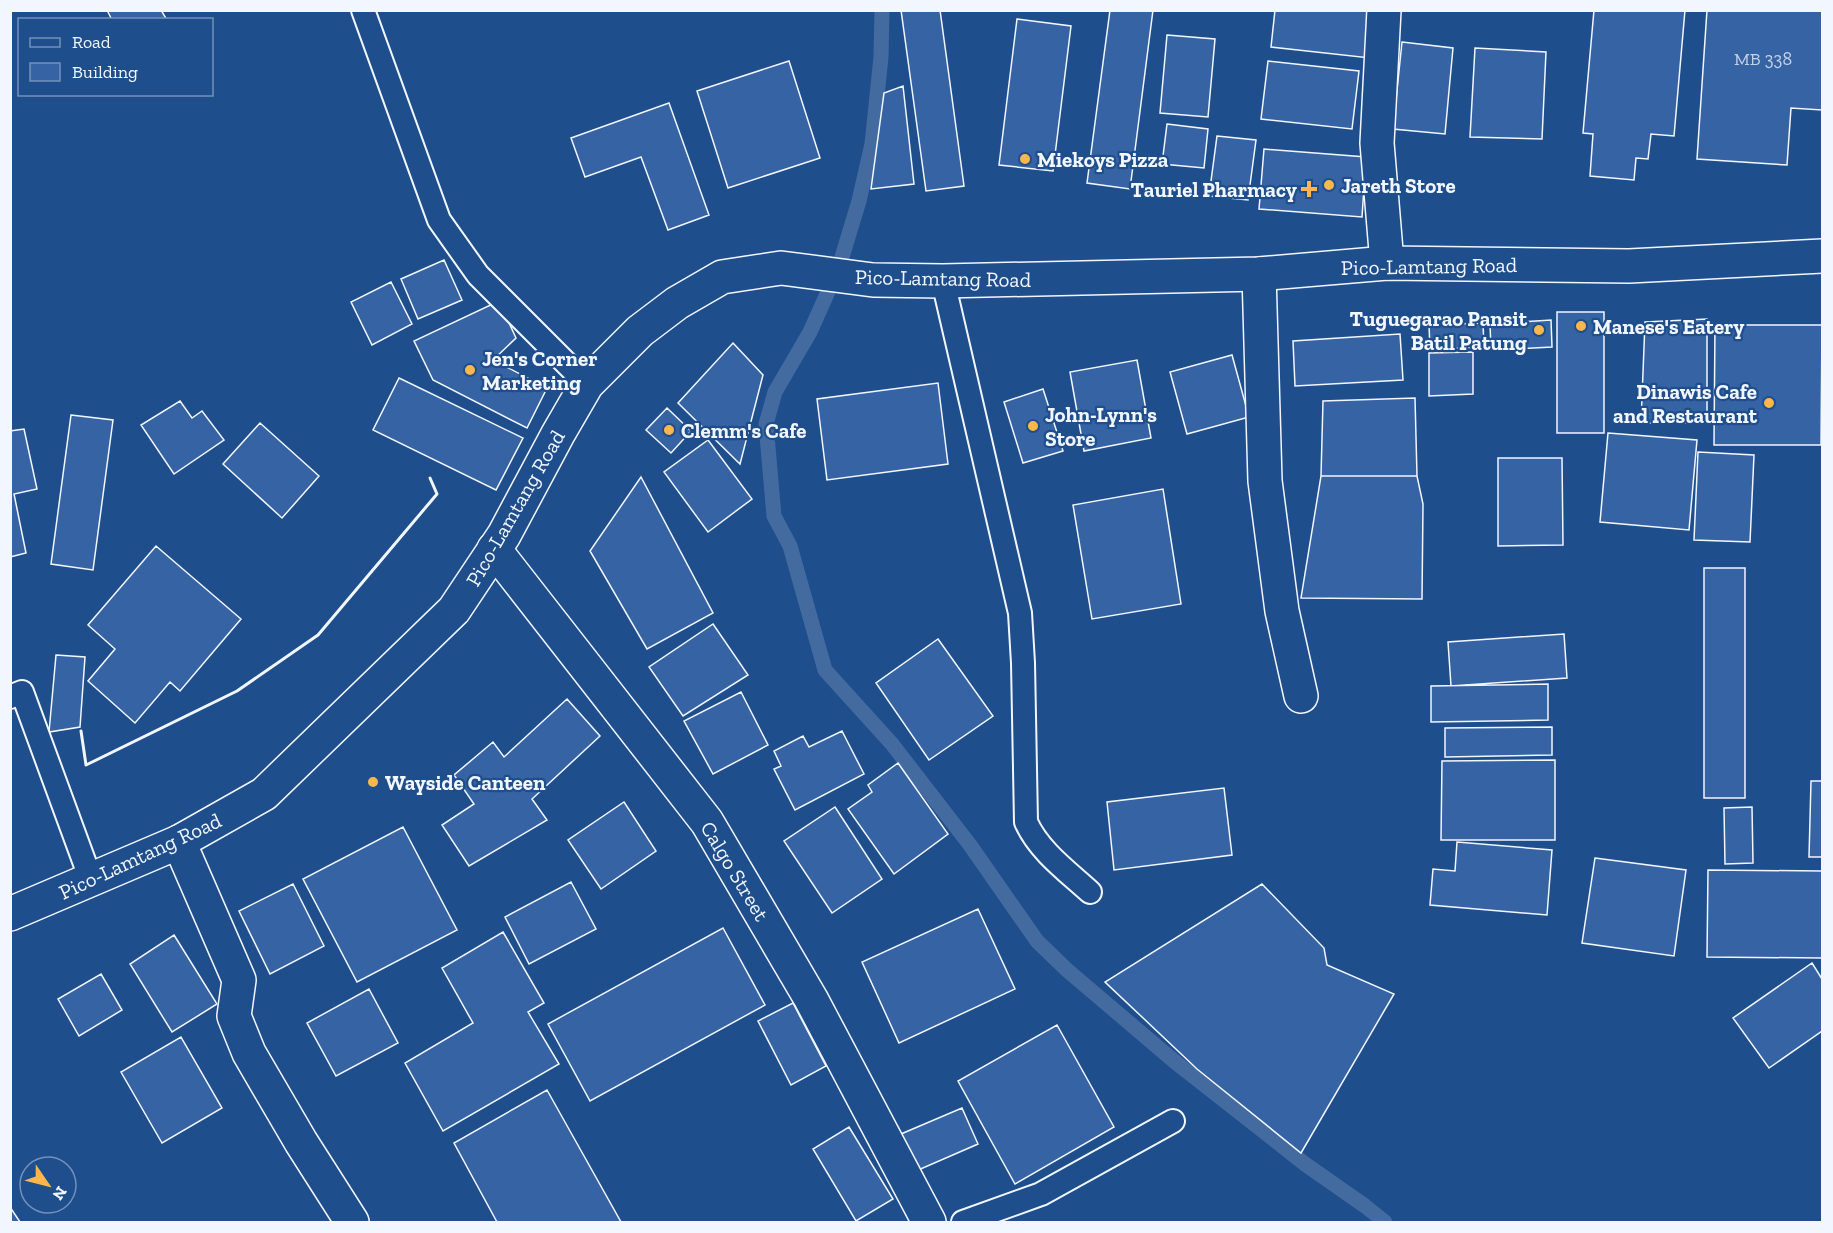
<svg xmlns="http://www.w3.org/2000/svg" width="1833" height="1233" font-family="'Zilla Slab',serif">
	<rect width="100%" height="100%" fill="#1f4e8c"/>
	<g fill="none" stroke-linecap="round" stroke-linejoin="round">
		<!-- stream -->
		<path stroke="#446ba0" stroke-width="15" d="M882,10L881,57L872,144L859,201L839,267L810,332L775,392L766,424L774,516L790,546L825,670L892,744L970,845L1037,941L1067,970L1174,1061L1305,1164L1365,1206L1385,1222"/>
	</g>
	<!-- building -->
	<path fill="#3563a3" stroke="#f2f6ff" stroke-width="1.5" d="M107,10H161L167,20H112Z
		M901,10H940L964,186L926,191Z
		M1110,10H1153L1130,189L1087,183Z
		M1275,10H1375L1370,58L1271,47Z
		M1594,10H1685L1674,136L1651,134L1648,159L1636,158L1634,180L1590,176L1593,134L1583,133Z
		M1707,10H1822V110L1791,108L1787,165L1697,159Z
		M1017,19L1071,26L1053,171L999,165Z
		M1167,35L1215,39L1208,117L1160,113Z
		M1402,42L1453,48L1445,134L1393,129Z
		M1475,48L1546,52L1542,139L1470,137Z
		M789,61L820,158L728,188L697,91Z
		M1268,61L1359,71L1352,129L1261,119Z
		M903,86L914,184L871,189L884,93Z
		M669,103L709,215L668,230L641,157L585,177L571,138Z
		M1167,124L1208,129L1204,168L1162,164Z
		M1217,136L1256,140L1248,200L1209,196Z
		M1264,149L1366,157L1362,217L1259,209Z
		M444,260L462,300L418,319L401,279Z
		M391,282L412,324L372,345L351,302Z
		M499,301L516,338L493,360L547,388L527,428L433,380L414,341Z
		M1557,312H1604V433H1557Z
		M1707,319V423H1641L1645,322Z
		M1551,320L1552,347L1491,350L1490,324Z
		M1483,323L1484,347L1430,349L1429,325Z
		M1715,325H1822L1821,445H1714Z
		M1400,334L1403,380L1295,386L1293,341Z
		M733,343L763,375L740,464L678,403Z
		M1473,352V394L1429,396V353Z
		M1232,355L1249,417L1187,434L1170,372Z
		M1137,360L1151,438L1084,451L1070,372Z
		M399,378L523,438L496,490L373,430Z
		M938,383L948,464L827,480L817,399Z
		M1043,389L1063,451L1023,463L1004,402Z
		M1415,398L1417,476H1321L1323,401Z
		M180,401L192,418L202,411L224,440L174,474L141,425Z
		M667,408L691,431L671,453L646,430Z
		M71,415L113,420L93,570L51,564Z
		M260,423L319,476L282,518L223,464Z
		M24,429L37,489L14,494L26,553L10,557V431Z
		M1608,433L1697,440L1689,530L1600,522Z
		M708,440L752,499L708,532L664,472Z
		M1698,452L1754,455L1750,542L1694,540Z
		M1498,458H1562L1563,545L1498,546Z
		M1321,476H1417L1423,504L1422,599L1301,598Z
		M641,477L713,613L647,649L590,551Z
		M1163,489L1181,604L1092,619L1073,505Z
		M156,546L241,619L180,691L170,682L135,723L88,681L115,649L88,625Z
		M1704,568H1745V798H1704Z
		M713,624L748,675L683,716L649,667Z
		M1564,634L1567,678L1451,686L1448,642Z
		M938,639L993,716L929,760L876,683Z
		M56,655L85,657L80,727L49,732Z
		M1548,684V720L1431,722V686Z
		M741,692L768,745L713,774L684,721Z
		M567,699L600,736L532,799L547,820L469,866L442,825L474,804L454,775L493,742L504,757Z
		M1552,727V755L1445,757V728Z
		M842,731L864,774L795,810L774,769L781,766L774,751L803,736L809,747Z
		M1555,760V840H1441L1442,761Z
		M898,763L948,834L894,874L848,809L872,792L868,785Z
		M1811,781H1822V857H1809Z
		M1224,788L1232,855L1114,870L1107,802Z
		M624,802L656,851L601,889L568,840Z
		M835,807L882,879L832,913L784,841Z
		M1752,807L1753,863L1725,864L1724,808Z
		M403,827L457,930L357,982L303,879Z
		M1457,842L1552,850L1547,915L1430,905L1433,869L1455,871Z
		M1595,858L1686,870L1674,956L1582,943Z
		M1708,870L1822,871V958L1707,957Z
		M571,882L596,929L529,964L505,917Z
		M293,884L324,946L270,974L239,911Z
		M1262,884L1324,948L1327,965L1394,994L1301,1153L1197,1069L1105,982Z
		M978,909L1015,989L899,1043L862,962Z
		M723,928L765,1005L590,1101L548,1024Z
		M503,932L544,1003L528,1012L559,1064L443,1131L405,1063L473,1023L442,968Z
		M174,935L217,1004L172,1032L130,964Z
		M1812,963L1822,979V1031L1769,1068L1733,1018Z
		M101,974L122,1010L79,1036L58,999Z
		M369,989L398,1043L336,1076L307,1023Z
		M793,1003L826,1066L791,1085L758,1021Z
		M1057,1025L1114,1127L1015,1184L958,1081Z
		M181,1037L222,1108L162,1143L121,1072Z
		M547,1090L621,1222H497L454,1143Z
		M962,1108L978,1144L916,1171L901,1134Z
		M849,1127L893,1199L856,1221L813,1149Z
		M10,1207L20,1222H10Z"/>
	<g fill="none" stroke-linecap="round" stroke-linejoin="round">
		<defs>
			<path id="service" d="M363,10L439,220L478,275L587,384
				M943,281L1020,613L1023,663L1026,822C1039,851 1067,871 1090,892
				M10,697L22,692L91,880
				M963,1222L1041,1194L1173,1121"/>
			<path id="minor" d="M1384,10L1377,143L1387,263
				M1259,274L1265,481L1282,611L1301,696
				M494,549L707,822L811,999L929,1222
				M179,842L239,980L234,1016L249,1053L301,1142L352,1222"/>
			<path id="primary" d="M10,914L179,842L264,794L454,610L504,535L558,434L587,384L640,331L677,303L722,277L781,268L873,280L943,281L1259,274L1387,263L1629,266L1822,256"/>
		</defs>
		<!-- service casing -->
		<use href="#service" stroke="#f2f6ff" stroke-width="26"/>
		<!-- minor casing -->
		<use href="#minor" stroke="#f2f6ff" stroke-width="36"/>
		<!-- primary casing -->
		<use href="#primary" stroke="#f2f6ff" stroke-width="36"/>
		<!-- service -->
		<use href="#service" stroke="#1f4e8c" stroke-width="22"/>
		<!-- minor -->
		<use href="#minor" stroke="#1f4e8c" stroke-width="33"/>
		<!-- primary -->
		<use href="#primary" stroke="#1f4e8c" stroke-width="33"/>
		<!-- wall -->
		<path stroke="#f2f6ff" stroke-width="3" d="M81,731L86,765L237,691L318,635L437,494L430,478"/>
	</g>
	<!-- markers -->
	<g fill="#ffb74d" stroke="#1f4e8c" stroke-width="2">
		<circle cx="1025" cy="159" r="6"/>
		<circle cx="1329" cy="185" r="6"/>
		<path d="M1306 180h6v6h6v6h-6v6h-6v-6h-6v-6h6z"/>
		<circle cx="1581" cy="326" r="6"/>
		<circle cx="1539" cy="330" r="6"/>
		<circle cx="470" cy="370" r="6"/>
		<circle cx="1769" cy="403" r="6"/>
		<circle cx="1033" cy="426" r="6"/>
		<circle cx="669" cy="430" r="6"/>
		<circle cx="373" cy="782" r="6"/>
	</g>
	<g text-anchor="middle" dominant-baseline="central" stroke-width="4.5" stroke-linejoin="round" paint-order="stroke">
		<!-- number labels -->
		<g font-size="18" fill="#c3d1e8">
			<text x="1763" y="59">MB 338</text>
		</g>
		<!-- poi labels -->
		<g font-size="21" font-weight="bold" fill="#f2f6ff" stroke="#1f4e8c" text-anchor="start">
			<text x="1037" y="159">Miekoys Pizza</text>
			<text x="1341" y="185">Jareth Store</text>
			<text x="1297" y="189" text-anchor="end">Tauriel Pharmacy</text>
			<text x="1527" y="318" text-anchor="end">Tuguegarao Pansit<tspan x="1527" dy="24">Batil Patung</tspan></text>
			<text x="1593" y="326">Manese's Eatery</text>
			<text x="482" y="358">Jen's Corner<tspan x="482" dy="24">Marketing</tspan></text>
			<text x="1757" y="391" text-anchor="end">Dinawis Cafe<tspan x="1757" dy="24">and Restaurant</tspan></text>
			<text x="1045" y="414">John-Lynn's<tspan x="1045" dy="24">Store</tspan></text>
			<text x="681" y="430">Clemm's Cafe</text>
			<text x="385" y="782">Wayside Canteen</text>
		</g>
		<!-- street labels -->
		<g font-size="21" fill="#f2f6ff" stroke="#1f4e8c">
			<text transform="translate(1429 266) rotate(-1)">Pico-Lamtang Road</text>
			<text transform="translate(943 278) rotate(1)">Pico-Lamtang Road</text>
			<text transform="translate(515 508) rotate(-60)">Pico-Lamtang Road</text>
			<text transform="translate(140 856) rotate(-25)">Pico-Lamtang Road</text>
			<text transform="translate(735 871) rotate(59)">Calgo Street</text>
		</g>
	</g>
	<!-- border -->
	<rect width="1833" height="1233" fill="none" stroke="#f2f6ff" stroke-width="24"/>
	<!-- legend -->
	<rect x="18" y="18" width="195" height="78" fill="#1f4e8c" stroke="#7391ba" stroke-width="1.5"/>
	<rect x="30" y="38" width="30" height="9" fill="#1f4e8c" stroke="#7391ba" stroke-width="1.5"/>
	<text x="72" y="48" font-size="18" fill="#f2f6ff">Road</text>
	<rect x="30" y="63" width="30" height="18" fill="#3563a3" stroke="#7391ba" stroke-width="1.5"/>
	<text x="72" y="78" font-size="18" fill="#f2f6ff">Building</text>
	<!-- north arrow -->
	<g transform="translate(48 1185) rotate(125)"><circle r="28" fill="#1f4e8c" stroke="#7391ba" stroke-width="1.5"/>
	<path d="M0-4.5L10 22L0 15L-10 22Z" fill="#ffb74d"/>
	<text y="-9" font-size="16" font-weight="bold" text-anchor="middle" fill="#f2f6ff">N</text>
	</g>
</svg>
